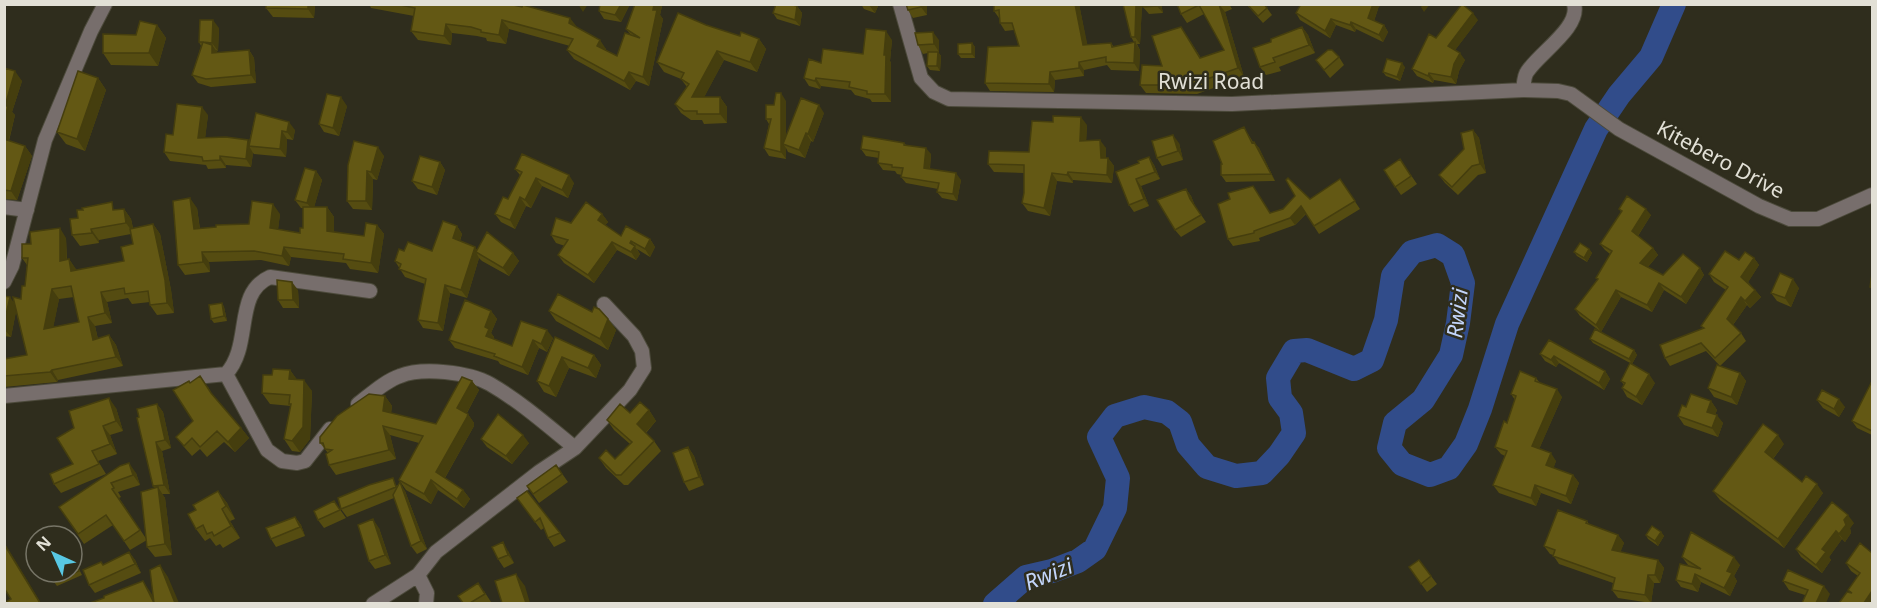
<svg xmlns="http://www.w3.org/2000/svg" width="1877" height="608" font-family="'Noto Sans',sans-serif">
	<rect width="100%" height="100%" fill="#2f2d1d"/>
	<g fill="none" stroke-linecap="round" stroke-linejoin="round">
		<!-- river -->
		<path stroke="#314c8a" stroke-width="24" d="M995,604L1026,577L1052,571L1078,561L1095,549L1115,508L1118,478L1099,437L1115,416L1144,407L1167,412L1180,422L1188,445L1207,467L1236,476L1262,473L1279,455L1294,433L1291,413L1280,398L1278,378L1294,351L1307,350L1354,369L1372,360L1386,320L1393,276L1412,252L1437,245L1453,255L1463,283L1458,323L1451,355L1423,400L1395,423L1389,448L1402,464L1430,475L1449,468L1466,444L1480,409L1507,324L1596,129L1619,95L1651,57L1674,4"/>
		<defs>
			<path id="minor" d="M900,4L921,78L934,92L949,99L1232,104L1523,90L1558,91L1571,94L1619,129L1759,206L1790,219H1818L1872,195
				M1523,90C1524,84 1524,76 1527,72C1539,53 1581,27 1574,4
				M4,207L27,210
				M4,282L12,266L45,140L91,31L105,4
				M226,374L267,450L282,461L297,463L305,461L330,429
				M4,396L226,374C253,345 233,293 270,277L370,291
				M358,404C370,395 385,381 400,376C422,367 469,372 490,384C521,402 548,426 575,448
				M418,575L427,593L426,604
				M373,604L418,575L436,552L539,472L575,448L630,390L644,368L642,351L634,336L604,304"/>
		</defs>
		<!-- minor casing -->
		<use href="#minor" stroke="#4c4a3b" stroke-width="16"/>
		<!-- minor -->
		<use href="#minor" stroke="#776e6c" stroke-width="14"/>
	</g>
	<!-- wall -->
	<path fill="#554c11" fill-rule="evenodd" d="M315,4L314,18L273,17L266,8Z
		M369,4H508L577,27L606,49V50L617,56L631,35L626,29L635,4H661L662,6L660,15L663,19L649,86L636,81L630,90L574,59L567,50L570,46L509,29L506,44L487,41L486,38L477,36L452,33L451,45L418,40L411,31L414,16L371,8Z
		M600,4H630L621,22L604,19L599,11Z
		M861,4H879L875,13L864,9Z
		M906,4H927V15L913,18L908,10Z
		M1079,4L1087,45L1111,43L1114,47L1134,42L1131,37L1123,4H1142L1140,44H1137L1140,50L1139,71L1111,70L1107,65L1084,70V76L1055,80L1054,92L990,91L985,83L1019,46L1014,30L1005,31L1000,23L999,18L994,11Z
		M1161,4L1163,13L1149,14L1143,7Z
		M1177,4H1229L1232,9L1225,12L1244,77L1197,94L1146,93L1140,85L1162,66L1187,36L1201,58L1224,50L1204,14L1187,23L1181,14Z
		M1246,4H1264L1272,15L1263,23Z
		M797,6L802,13L800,26L777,19L773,13Z
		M1378,9L1374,21L1384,25L1388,32L1383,42L1356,29L1355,32L1336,25L1330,38L1300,20L1296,13Z
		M1478,20L1455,50L1465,60L1459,71L1456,84L1434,80L1433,83L1417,76L1412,69L1436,38Z
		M157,25L166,38L158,66L111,65L103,53L136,35Z
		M706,25L740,36L759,39L766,49L757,72L724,60L704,97H720L727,107V123L704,124L702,120H691L681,113L675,104L687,87L681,79L664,72L657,62Z
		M1302,27L1308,35L1315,53L1279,67L1281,71L1266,75L1260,67L1271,42Z
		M219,28L218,51L216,50L218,53L249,50L254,58L256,83L211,87L198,83L192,75L201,46L199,42Z
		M892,40L890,61L891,63V102H872L870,99L855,95L851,90L821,86L820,89L809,86L804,78L821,63L863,54Z
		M939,40V52H938L941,56L940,71L930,70L927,66L928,53L923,54L918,45Z
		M972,43L975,47V58H961L958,54Z
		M1339,57L1344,65L1330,78L1316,60Z
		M1405,67L1400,81L1386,76L1383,72Z
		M4,68L22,81L12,112L15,115L9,141L25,146L32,156L17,200L4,199Z
		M98,78L106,90L85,151L66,144L57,132Z
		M786,101V137L824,113L813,142L811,141L805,158L788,152L786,148V159L769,156L764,148L769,124L766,119L774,105Z
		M347,106L339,136L324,132L319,124Z
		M256,113L295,130L293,140L287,139L286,157L254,154L253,153L251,167L226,165V168L208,169L206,165L170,161L164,152L173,135L208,115L205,138L249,142Z
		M1053,122L1087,125L1086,140L1106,148V158H1108L1114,166L1112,183L1073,180V183L1057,181L1050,216L1028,211L1022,203L1024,193V173L994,172L988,164L1029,152Z
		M1473,130L1479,138L1486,173L1478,175L1458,195L1445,183L1439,175L1464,149Z
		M1248,134L1253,142L1259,148L1275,181L1226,182L1221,175L1222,164Z
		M354,141L384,156L377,180L373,179L372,210L353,209L347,201Z
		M904,143L906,145L931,154L930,169L961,180L957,201L942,198L937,192L938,189L906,183L901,177L902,175L897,174L895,171L883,170L878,163L879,158L866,156L861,149Z
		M1179,143L1183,160L1162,166L1157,158Z
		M1149,157L1154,165L1160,179L1141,186L1149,206L1134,212L1129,205L1139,163Z
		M1400,159L1417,184L1401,195L1384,170Z
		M440,162L445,170L437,195L418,189L412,181Z
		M515,169L574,183L568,198L542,186L531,208L526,206L515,229L501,222L495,214L508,199L520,175Z
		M316,171L322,180L314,207H327L334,217V232L364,236L377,225L384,234L378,273L350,269L346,263L291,257L289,266L261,260L209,262L210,272L185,275L178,265L197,208L200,229L249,224L280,214L278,229L300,233L303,228V208H301L295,200Z
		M1340,179L1360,209L1319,234L1306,214L1295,225L1259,238L1260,241L1233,246L1228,239L1271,213L1310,199Z
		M1186,189L1191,196L1195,206L1206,222L1181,237L1175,230Z
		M124,209L131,219L133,228L153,224L160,234L171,290L174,313L157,315L150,305V302L132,304L128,298L107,302L112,323L95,326L98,339L109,335L116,345L123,366L58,380L57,382L4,387V359L27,355L16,311L11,337L4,336V296L14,302L21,299L25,286L27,265L22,258L31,244L66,238L67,260L69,259L76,270L124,261L133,244L131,234L99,240V243L80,246L72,235L117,210ZM74,297L79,322L53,327L59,299Z
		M1619,209L1651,215L1638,236L1653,248L1658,255L1648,267L1663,275L1700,268L1704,275L1686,304L1664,290L1652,312L1621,297L1601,332L1580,316L1575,309L1598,280L1596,278L1610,254L1605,250L1600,244L1621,212Z
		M602,214L608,222L605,225L621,236L650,239L655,247L650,257L637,249L640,254L636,260L617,250L594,283L564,263L558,255L565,246L556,243L551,235L571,223Z
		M457,226L462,234L460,241L475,247L477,250L513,253L519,261L509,276L482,261L479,258L467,298L450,293L443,331L423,328L418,320L425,284L405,277L395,261L404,251H432Z
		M1589,249L1592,253L1587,262L1577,256L1574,252Z
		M1754,258L1759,265L1748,282L1755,290L1761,297L1750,308L1747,305L1733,325L1741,333L1746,341L1720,366L1706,351L1670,366L1665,358L1703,328L1701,326L1726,290L1714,282L1709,274L1739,260Z
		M1799,288L1791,307L1777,301L1771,293Z
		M298,290L299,308H283L278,300Z
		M222,303L224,307L227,321L214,323L211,319Z
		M491,311L497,319L491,333L494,337V339L512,346L521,321L553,338L547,352L539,348L528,375L500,364L498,361L455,348L449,340Z
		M549,311L592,312L608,319L616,330L608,350L556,321Z
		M555,337L594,355L601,365L596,378L569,368L556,397L544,392L537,381Z
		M1590,339L1634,350L1637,355L1632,364L1593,343Z
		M1549,340L1605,371L1610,379L1604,390L1559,363L1556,367L1545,361L1540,354Z
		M290,370L297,380L312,391L310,439L300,452L292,451L284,439L291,406L270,404L262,393L272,375Z
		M1740,373L1746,381L1737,405L1714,397L1708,388Z
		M1536,378L1540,383L1562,397L1539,449L1556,461L1553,468L1573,475L1579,483L1571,504L1541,493L1536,506L1499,493L1493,485L1505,456L1501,454L1495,447L1507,423L1515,400L1511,394Z
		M472,381L479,390L467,413L474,423V426L445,478L463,490L470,499L464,508L438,490L431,504L406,490L399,480L419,443L390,435L396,459L336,475L329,465L328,453L320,443L385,396L392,406L391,413L436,424Z
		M1621,381L1655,383L1642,405L1627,397L1622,388L1624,385Z
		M1872,381V435L1857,428L1852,421Z
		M190,383L208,387L213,396L241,428L249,438L235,452L224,442L207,457L200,449L192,456L184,447L176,437L193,421Z
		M1817,400L1845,407L1839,417L1823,408Z
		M1711,401L1717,410L1715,415L1723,423L1718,437L1684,425L1678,416L1686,407Z
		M157,404L163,412L171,448L162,451L170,494H162L165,498L172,555L155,557L147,547V540L130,550L113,525L84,544L59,507L120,466L136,473L140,485L118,492L121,497L119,498L147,540L155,488L153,486L139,417Z
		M116,408L123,431L110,435L117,454L98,461L106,474L61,493L54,484L73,464Z
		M649,410L656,421L646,433L654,441L661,451L628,485H624L606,468L599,458L615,459L630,444L614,430L607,420L630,413Z
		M481,439L529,443L512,464L487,447Z
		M1784,444L1773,459L1802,482L1823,493L1784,548L1720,500L1713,491Z
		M688,447L694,456L704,485L689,491L684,482Z
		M556,465L568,482L539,503L527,486Z
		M398,485L405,491L427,549L417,554L411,546L394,498L347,517L341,509Z
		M218,491L227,503L235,519L230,521L240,538L223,548L220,544L216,546L210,538L205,541L196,529V510Z
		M517,498L560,533L566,541L554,547L548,538L544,528L541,530Z
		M334,501L346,518L324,528L318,520Z
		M295,517L301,525L305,536L276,547L271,539Z
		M1587,521L1589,524L1618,535L1624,543L1620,552L1658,560L1664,568L1660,583H1654L1651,603L1618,598L1612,590L1613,583L1559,564L1553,555L1550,554L1544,546Z
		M1854,523L1850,528L1851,533L1845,542L1842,539L1829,557L1831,560L1822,573L1801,557L1796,549Z
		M379,528L391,564L375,569L369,561Z
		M1661,532L1664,536L1658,546L1648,539L1646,535Z
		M508,551L514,563L504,568L498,559Z
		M129,552L135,560L141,573L95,593L89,585L104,565Z
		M1872,553L1850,593L1848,590L1858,576L1851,571L1846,563Z
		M1682,557L1740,565L1734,576L1737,581L1730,596L1701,582L1698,592L1681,587L1676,580L1691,567L1688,565Z
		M1419,560L1437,584L1427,592L1409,567Z
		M76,563L82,575L57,586L54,582Z
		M1783,581L1830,594L1805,595L1789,590Z
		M484,591L491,602L489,603H463Z"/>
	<!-- shaded-wall -->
	<path fill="#453e0e" d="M308,4H315L314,18L308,9Z
		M578,4H588L583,12Z
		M621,4H630L621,22L615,15Z
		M654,4H661L662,6L660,15L663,19L649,86L643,77Z
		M869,4H879L875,13L869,5Z
		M921,4H927V15L921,7Z
		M1075,4H1079L1089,52L1083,45Z
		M1136,4H1142L1140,44L1135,37Z
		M1157,4H1161L1163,13L1157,6Z
		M1219,4L1225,12L1244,77L1238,68Z
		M1373,4H1381L1378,9L1373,24L1368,18Z
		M1423,4H1430L1424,12L1421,7Z
		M797,6L802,13L800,26L795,20Z
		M1473,13L1478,20L1453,53L1448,46Z
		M570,18L577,27L569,23Z
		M1331,19L1336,25L1330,38L1325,31Z
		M213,20L219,28L218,51L212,43Z
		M502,20L509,29L506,44L499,35Z
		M1351,22L1356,29L1355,32L1350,25Z
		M446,24L452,33L451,45L444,36Z
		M157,25L166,38L158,66L149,53Z
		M1384,25L1388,32L1383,42L1379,35Z
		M1302,27L1308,35L1315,53L1309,45Z
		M886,31L892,40L890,61L891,63V102L885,94L884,55Z
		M933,32L939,40V52L934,44Z
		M759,39L766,49L757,72L750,62Z
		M600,40L606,49L603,55L597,46Z
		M1135,42L1140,50L1139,71L1134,63Z
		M972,43L975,47V58L972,54Z
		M212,45L218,53H212Z
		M249,50L254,58L256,83L251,75Z
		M717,51L724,60L699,107L692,97Z
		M938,52L941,56L940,71L937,66Z
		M1460,53L1465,60L1459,71L1456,84L1451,77L1454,64Z
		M1079,62L1084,70V76L1079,68Z
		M1402,63L1405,67L1400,81L1397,77Z
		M15,71L22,81L12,112L15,115L7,147L4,143L5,106Z
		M629,72L636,81L630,90L624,81Z
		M1050,72L1055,80L1054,92L1049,84Z
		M1429,73L1434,80L1433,83L1428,76Z
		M98,78L106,90L85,151L77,139Z
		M816,78L821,86L820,89L815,81Z
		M781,93L786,101V145L783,144L786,148V159L781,152Z
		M341,97L347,106L339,136L333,128Z
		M720,97L727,107V123L720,114Z
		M819,105L824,113L813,142L808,134Z
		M202,107L208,115L204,147L198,138Z
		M1081,117L1087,125L1086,149L1080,141Z
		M289,122L295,130L293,140L287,132Z
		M1473,130L1479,138L1486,173L1480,164Z
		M282,131L287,139L286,157L280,149Z
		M806,133L811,141L805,158L799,150Z
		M1173,135L1179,143L1183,160L1178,151Z
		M248,140L252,147L249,146L253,153L251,167L246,159Z
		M1100,140L1106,148V165L1101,158Z
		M1254,142L1259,148L1275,181L1271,174Z
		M25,146L32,156L17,200L11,191Z
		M378,147L384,156L377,180L371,172Z
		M926,148L931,154L929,175L924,168Z
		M220,156L226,165V168L220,160Z
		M1149,157L1154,165L1160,179L1155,172Z
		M1108,158L1114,166L1112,183L1107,175Z
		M440,162L445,170L437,195L432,187Z
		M316,171L322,180L313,211L307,203Z
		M367,171L373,179L372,210L366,201Z
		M1068,172L1073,180V183L1067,175Z
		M956,173L961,180L957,201L953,194Z
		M1052,173L1057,181L1050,216L1044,208Z
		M569,175L574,183L568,198L562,190Z
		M536,178L542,186L531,208L525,200Z
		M1136,179L1141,186L1149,206L1144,199Z
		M1186,189L1191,196L1195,206L1190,199Z
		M520,197L526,206L515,229L510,220Z
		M190,198L197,208L201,239L194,229Z
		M273,204L280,214L277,238L270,228Z
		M1301,206L1306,213L1295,225L1290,218Z
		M327,207L334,217V241L327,231Z
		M124,209L131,219L134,234L126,223Z
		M1646,209L1651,215L1637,237L1632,231Z
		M602,214L608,222L603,228L598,220Z
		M4,223L6,226L4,243Z
		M153,224L160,234L171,290L174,313L167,303Z
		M377,225L384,234L378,273L371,263Z
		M457,226L462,234L458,245L453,238Z
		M60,228L66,238L67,270L60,261Z
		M91,229L99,240V243L92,233Z
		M650,239L655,247L650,257L645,249Z
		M631,241L640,254L636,260L631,252L630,243Z
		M612,242L617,250L594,283L588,275Z
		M284,247L291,257L289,266L282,256Z
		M475,247L480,254L476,252L479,258L467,298L461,290Z
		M1653,248L1658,255L1645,270L1640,263Z
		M1589,249L1592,253L1587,262L1584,258Z
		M202,252L209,262L210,272L203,262Z
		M513,253L519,261L509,276L503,268Z
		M1754,258L1759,265L1747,284L1741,277Z
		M69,259L76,269L78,281L71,271Z
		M1700,268L1704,275L1686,304L1681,297Z
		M1793,279L1799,288L1791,307L1785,298Z
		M292,282L298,290L299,308L293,300Z
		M1659,283L1664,290L1652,312L1647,305Z
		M445,285L450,293L443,331L438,323Z
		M52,289L59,299L51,339L44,329Z
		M1616,290L1621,297L1601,332L1596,325Z
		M1755,290L1761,297L1750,308L1745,301Z
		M101,292L107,302L112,323L105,313Z
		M10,297L17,307L11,337L4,329V324Z
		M1741,297L1747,305L1732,326L1727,319Z
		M222,303L224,307L227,321L224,316Z
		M491,311L497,319L491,333L494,337L492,344L486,336L485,327Z
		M88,317L95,326L100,350L93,340Z
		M608,319L616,330L608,350L600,339Z
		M547,330L553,338L547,352L541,344Z
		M109,335L116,345L123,366L116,357Z
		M533,340L539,348L528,375L522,367Z
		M1634,350L1637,355L1632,364L1629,359Z
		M594,355L601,365L596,378L588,368Z
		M1554,356L1559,363L1556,367L1551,360Z
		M562,357L569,368L556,397L549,386Z
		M52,370L58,380L57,382L50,372Z
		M290,370L298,381L289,379Z
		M1605,371L1610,379L1604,390L1599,383Z
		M1740,373L1746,381L1737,405L1731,397Z
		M1649,374L1655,383L1642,405L1636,397Z
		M304,380L312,391L310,439L300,452L292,441Z
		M472,381L479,390L464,418L457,408Z
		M1557,389L1562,397L1537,454L1532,446Z
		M385,396L392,406L390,421L383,411Z
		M109,398L116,408L123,431L116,421Z
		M1839,399L1845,407L1839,417L1834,409Z
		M1711,401L1717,410L1713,420L1707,412Z
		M157,404L163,412L171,448L165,440Z
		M649,410L656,421L644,434L637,424Z
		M468,414L474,423V426L443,481L436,472Z
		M1717,415L1723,423L1718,437L1712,428Z
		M103,426L110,435L117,454L110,444Z
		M383,426L390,435L396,459L389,450Z
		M241,428L249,438L235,452L228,442Z
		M523,435L529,443L512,464L506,456Z
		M1778,435L1784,444L1771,461L1765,452Z
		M156,442L162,451L170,494L164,485Z
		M688,447L694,456L704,485L699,477Z
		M1551,453L1556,461L1552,473L1546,465Z
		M129,463L136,473L140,485L133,475Z
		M1573,475L1579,483L1571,504L1566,496Z
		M431,480L438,490L431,504L424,494Z
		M400,482L405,491L427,549L421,541Z
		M1817,484L1823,493L1784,548L1778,539Z
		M1535,485L1541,493L1536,506L1531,498Z
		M158,487L165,498L172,555L165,544Z
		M463,490L470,499L464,508L457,499Z
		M218,491L227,503L235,519L226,506Z
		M222,509L230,521L240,538L231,526Z
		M1848,515L1854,523L1850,528L1851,533L1845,542L1839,534L1844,520Z
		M295,517L301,525L305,536L300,527Z
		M373,519L379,528L391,564L385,555Z
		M1836,531L1842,539L1829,557L1831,560L1822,573L1816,565L1822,549Z
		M1661,532L1664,536L1658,546L1655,541Z
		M1618,535L1624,543L1618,559L1612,550Z
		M4,542L41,603H40L4,544Z
		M503,542L508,551L514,563L508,555Z
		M129,552L135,560L141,573L135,564Z
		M1734,557L1740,565L1734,576L1737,581L1730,596L1724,588L1727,571Z
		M1658,560L1664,568L1660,583L1655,575Z
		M160,565L168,577L179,603H175Z
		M516,574L525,586L530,603H526Z
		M1695,574L1701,582L1698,592L1692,584Z
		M1648,575L1654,583L1651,603L1645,595Z
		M143,581L151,593L157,603H154Z
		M1824,586L1830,594L1826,603H1816Z
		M1872,591V603H1864Z"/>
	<!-- building -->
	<path fill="#635814" stroke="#453e0e" stroke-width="1.5" fill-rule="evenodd" d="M266,4H308V9L266,8Z
		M396,4H508L522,7L523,5L570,18L569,23L600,40L597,46L617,56L625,33L640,38L626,29L635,4H654L653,10H657L643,77L629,72L624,81L567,50L573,39L502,20L499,35L481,32V30L471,27L446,24L444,36L411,31L415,8Z
		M600,4H621L615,15L599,11Z
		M776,4H788L797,6L795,20L773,13Z
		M906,4H921V7L908,10Z
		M994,4H1075L1083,45L1111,43L1112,47L1135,42L1134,63L1106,62V57L1079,62V68L1050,72L1049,84L985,83L988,47L1019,46L1012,23H1000L999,10L994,11Z
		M1123,4H1136L1135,37H1131Z
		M1142,4H1157V6L1143,7Z
		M1177,4H1219L1238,68L1190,85H1140L1142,65L1162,66L1152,36L1181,27L1200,58L1224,50L1199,5L1181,14Z
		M1247,4H1264L1267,8L1258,16Z
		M1301,4H1373L1368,18L1384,25L1379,35L1351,22L1350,25L1331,19L1325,31L1296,13Z
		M1462,4L1473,13L1448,46L1460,53L1454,64L1451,77L1429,73L1428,76L1412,69L1429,34L1436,38Z
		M678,13L706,25L740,36L741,32L759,39L750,62L717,51L692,97H720V114H697V111H684L675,104L689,84L681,79L684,73L657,62Z
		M200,20H213L212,43L203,42L212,45V53L249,50L251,75L206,79L192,75L203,42H199Z
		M140,21L157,25L149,53H103V34L136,35Z
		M1302,27L1309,45L1273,58L1275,62L1260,67L1253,48L1271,42V39Z
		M866,29L886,31L884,55H886L885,94H867V91L849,87L850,82L816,78L815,81L804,78L809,59L821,63L823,49L863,54Z
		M933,32L934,44L918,45L915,33Z
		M972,43V54H958V44Z
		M1328,50H1332L1339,57L1324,70L1316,60Z
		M928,52H938L937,66H927Z
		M1387,59L1402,63L1397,77L1383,72Z
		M4,68L15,71L5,106H8L4,123Z
		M78,71L98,78L77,139L57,132Z
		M776,93H781V152L764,148L771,119H766V105H774Z
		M327,94L341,97L333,128L319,124Z
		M801,98L819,105L808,134L806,133L799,150L783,144Z
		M177,104L202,107L198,138L226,137L248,140L246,159L220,156V160L203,161L202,157L164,152L166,134L173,135Z
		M256,113L289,122L287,132L282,131L280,149L249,146Z
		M1053,116L1081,117L1080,141L1100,140L1101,158H1108L1107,175L1068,172L1067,175L1052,173L1044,208L1022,203L1024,193V165L988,164L989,151L1029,152L1032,121L1053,122Z
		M1244,127L1252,143L1254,142L1271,174L1221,175V164H1222L1213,141Z
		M1473,130L1480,164L1472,166L1452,187L1439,175L1464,149L1461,133Z
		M1173,135L1178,151L1157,158L1152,141Z
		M863,136L904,143V145L926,148L924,168L956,173L953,194L937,192L939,183L901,177L903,168L892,167V165L878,163L879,152L861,149Z
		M4,139L25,146L11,191L4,190Z
		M354,141L378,147L371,172L367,171L366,201H347L348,165Z
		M522,154L569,175L562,190L536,178L525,200L520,197L510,220L495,214L503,197L508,199L522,172L515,169Z
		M420,156L440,162L432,187L412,181Z
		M1149,157L1155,172L1136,179L1144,199L1129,205L1116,172L1139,163L1138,161Z
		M1400,159L1411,176L1395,187L1384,170Z
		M305,168L316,171L307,203L295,200Z
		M1288,178L1310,199L1340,179L1355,201L1314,226L1301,206L1290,218L1254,231V233L1228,239L1218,204L1230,199L1228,193L1253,186L1270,213L1283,209L1295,196L1286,180Z
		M1186,189L1190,199L1201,215L1175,230L1157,200Z
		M1627,196L1646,209L1632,231L1653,248L1640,263L1663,275L1683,254L1700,268L1681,297L1659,283L1647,305L1616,290L1596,325L1575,309L1598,279L1596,278L1612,251L1600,244L1622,211L1619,209Z
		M190,198L194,229L216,227V225L249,224L252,201L273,204L270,228L300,233V228H303V207H327V231L364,236L366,223L377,225L371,263L343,259L344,254L284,247L282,256L254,251L202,252L203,262L178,265L173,201Z
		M112,202L113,210L124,209L126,223L91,229L92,233L72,235L70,219L78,218L77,210H83L82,208Z
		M586,202L602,214L598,220L621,236L626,226L650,239L645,249L631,241L630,243L635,246L631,252L612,242L588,275L558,255L568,240L551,235L556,218L571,223Z
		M443,221L457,226L453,238L475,247L461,290L445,285L438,323L418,320L426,279L399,269L401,264L395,261L399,249L404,251L408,242L432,251Z
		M153,224L165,280L167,303L150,305L148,291L125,294L124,288L101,292L105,313L88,317L93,340L109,335L116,357L52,370L50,372L4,376V359L27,355L13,297L21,299L22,286H25L28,258H22V244H31L30,232L60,228V261L69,259L71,271L124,261L121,247L133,244L130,229ZM71,286L79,322L44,329L52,289Z
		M487,232L513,253L503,268L476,252Z
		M1580,243L1589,249L1584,258L1574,252Z
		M1725,251L1739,260L1745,252L1754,258L1741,277L1755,290L1745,301L1741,297L1727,319L1741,333L1715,358L1701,343L1665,358L1660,345L1704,328L1701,326L1728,287L1709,274Z
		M1780,273L1793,279L1785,298L1771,293Z
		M1872,274V288L1870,287Z
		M277,280L292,282L293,300H278Z
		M558,294L592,312L594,307L599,309L608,319L600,339L549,311Z
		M4,296L10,297L4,324Z
		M465,300L491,311L485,327L489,329L486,336L512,346L521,321L547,330L541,344L533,340L522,367L494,356L495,354L449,340Z
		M222,303L224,316L211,319L209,305Z
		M1595,329L1634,350L1629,359L1590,339Z
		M555,337L594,355L588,368L562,357L549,386L537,381Z
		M1549,340L1605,371L1599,383L1554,356L1551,360L1540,354Z
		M1630,363L1649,374L1636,397L1622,388L1625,383L1621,381Z
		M1717,365L1740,373L1731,397L1708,388Z
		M273,369L290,370L289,379L304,380L303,427L292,441L284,439L291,404H289L290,395L262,393L263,375H272Z
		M1520,371L1536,378L1535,381L1557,389L1532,446L1551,453L1546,465L1573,475L1566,496L1535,485L1531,498L1493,485L1507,451L1495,447L1504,421L1507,423L1516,396L1511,394Z
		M200,376L211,393L241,428L228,442L217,431L200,447L192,438L184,446L176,437L193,421L173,390L189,381L190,383Z
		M462,377L472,381L457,408L468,414L467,417L436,472L463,490L457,499L431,480L424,494L399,480L423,436L383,426L389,450L329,465L326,454L332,450L325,449L323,443H320V437L337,416L369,394L385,396L383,411L436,424Z
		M1872,381V431L1852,421Z
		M1822,390L1839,399L1834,409L1817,400Z
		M1691,394L1711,401L1707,412L1717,415L1712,428L1678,416L1682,405L1686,407Z
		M109,398L116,421L103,426L110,444L92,451L99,464L54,484L50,474L73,464L57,438L74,428L69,411Z
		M640,402L649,410L637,424L654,441L621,475H616L599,458L606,450L615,459L632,442L607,420L620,404L630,413Z
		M157,404L165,440L156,442L164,485L153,486L137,418L139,417L137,409Z
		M498,414L523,435L506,456L481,439Z
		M1763,424L1778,435L1765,452L1802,482L1806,476L1817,484L1778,539L1713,491Z
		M688,447L699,477L684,482L673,453Z
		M129,463L133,475L111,483L114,488L112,489L140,530L124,541L106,515L78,534L59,507L120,466Z
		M556,465L562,474L533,494L527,486Z
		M393,478L396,487L341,509L338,498L369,485Z
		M400,482L421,541L411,546L393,495Z
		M158,487L165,544L147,547L141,492Z
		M218,491L226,506L222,509L231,526L214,536L212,532L207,534L203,525L196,529L188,514L196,510L193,505Z
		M527,491L560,533L548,538L540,518L535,522L517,498Z
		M334,501L340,510L318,520L314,511Z
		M1832,502L1848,515L1844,520L1846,525L1839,534L1836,531L1822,549L1826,552L1816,565L1796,549Z
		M1558,510L1587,521L1586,523L1618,535L1612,550L1658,560L1655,575H1648L1645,595L1612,590L1615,578L1553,556L1555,550L1544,546Z
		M295,517L300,527L271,539L266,528Z
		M373,519L385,555L369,561L358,525Z
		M1652,526L1661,532L1655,541L1646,535Z
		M1691,532L1734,557L1727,571L1732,573L1724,588L1695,574L1692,584L1676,580L1680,564L1701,569L1682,557Z
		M503,542L508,555L498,559L492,547Z
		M1860,543L1872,553V591L1864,603H1839L1847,592L1852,593L1848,590L1860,573L1846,563Z
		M4,544L40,603H4L11,599L4,588Z
		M129,552L135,564L89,585L83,570L101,562L103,565Z
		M73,559L79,571L54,582L50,572H72V560Z
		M1419,560L1431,576L1421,584L1409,567Z
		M160,565L175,603H90L104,598V596L143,581L154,603L150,570Z
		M1788,570L1824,586L1816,603H1802L1808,590L1783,581Z
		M516,574L526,603H502L495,581Z
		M478,583L485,594L470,603H463L458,596Z"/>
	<g text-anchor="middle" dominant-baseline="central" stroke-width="5" stroke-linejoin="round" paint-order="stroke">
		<!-- street labels -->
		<g font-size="21" fill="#e2e0d6" stroke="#2f2d1d">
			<text x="1211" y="81">Rwizi Road</text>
			<text transform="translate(1721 159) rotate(28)">Kitebero Drive</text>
		</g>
		<!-- water labels -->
		<g font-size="22" font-style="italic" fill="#c3d5fa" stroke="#2f2d1d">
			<text transform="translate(1456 313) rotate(-83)">Rwizi</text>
			<text transform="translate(1048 573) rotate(-22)">Rwizi</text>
		</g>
	</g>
	<!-- border -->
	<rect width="1877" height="608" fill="none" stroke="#e2e0d6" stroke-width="12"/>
	<!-- north arrow -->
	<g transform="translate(54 554) rotate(315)"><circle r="28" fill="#2f2d1d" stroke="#777567" stroke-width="1.5"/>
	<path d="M0-4.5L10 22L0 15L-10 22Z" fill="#58c8e4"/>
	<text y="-9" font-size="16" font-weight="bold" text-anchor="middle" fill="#e2e0d6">N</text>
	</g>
</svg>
